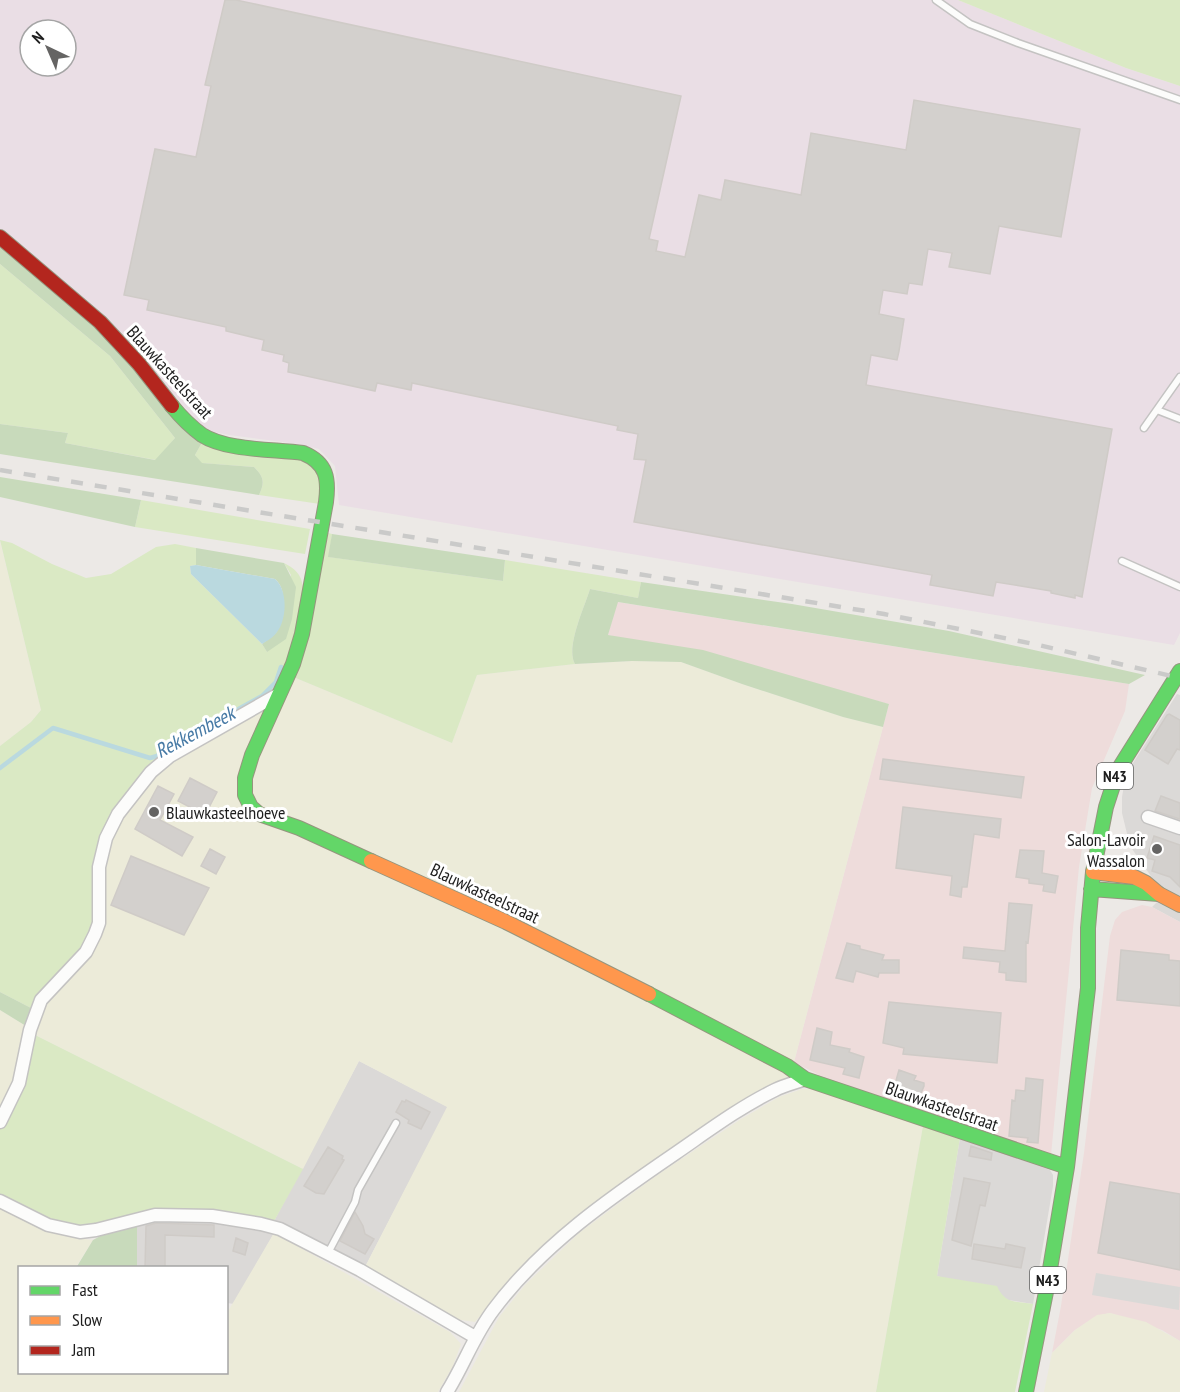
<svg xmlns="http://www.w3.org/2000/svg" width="1180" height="1392" font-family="'PT Sans Narrow',sans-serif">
	<rect width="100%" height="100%" fill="#ece9e6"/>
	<!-- residential -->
	<path fill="#dbd9d7" d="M1177,694L1180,695V922L1152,907L1164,895L1130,846L1122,813V797L1126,774Z
		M359,1061L448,1107L365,1267L273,1223Z
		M960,1138L1050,1170L1053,1175V1186L1033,1304L1008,1300L1002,1296L937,1276Z
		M159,1219L216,1221L274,1233L234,1304L227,1303L226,1268H137V1223Z"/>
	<!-- commercial -->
	<path fill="#eedcdb" d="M617,602L1129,684L1125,711L1092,788L1079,867L1051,1155L819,1075L794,1062L889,704L608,635Z
		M1142,905L1152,907L1180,922V1341L1162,1330L1110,1313L1097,1316L1075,1330L1052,1353L1061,1306L1084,1153L1110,936L1115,920L1122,912Z"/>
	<!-- industrial -->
	<path fill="#eadee5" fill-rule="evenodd" d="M0,0H958L1126,68L1180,86V633L1174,645L339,505L335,466L319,449L297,444L229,435L214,432L201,425L104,319L0,230ZM30,30H66V66H30Z"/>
	<!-- farmland -->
	<path fill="#ecebd9" d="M0,541L41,710L31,722L0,746Z
		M632,661L681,662L742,684L843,717L883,727L794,1062L257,807L250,797V775L291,676L452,743L477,675L575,664Z
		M271,703L240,798L547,947L792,1074L789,1078L775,1084L515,1275L475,1322L455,1319L365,1267L447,1107L359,1061L303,1169L33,1034L102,867L113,829L154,778L176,759Z
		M0,1010L26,1026L16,1075L0,1110Z
		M802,1089H818L923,1126L876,1392H459L499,1317L525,1285L579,1233L653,1178L741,1119L779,1097Z
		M0,1206L36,1226L69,1237L93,1240L76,1267L20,1268V1372H226L227,1313L274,1233L450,1332L461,1344L453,1366L438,1392H0Z
		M1110,1313L1146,1322L1180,1341V1392H1044L1052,1353L1075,1330L1097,1315Z"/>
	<!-- grass -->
	<path fill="#dae9c4" d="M958,0H1180V86L1126,68Z
		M0,264L110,356L175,438L156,460L65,443L68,433L0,424Z
		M204,439L299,455L321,477L320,504L259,495C265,482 264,477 254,467L201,463L195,455Z
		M141,500L310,529L305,554L135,527Z
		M325,532L332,534L329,557L503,581L505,560L641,582L638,598L590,589C585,606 565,648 575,664L477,675L452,743L291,676Z
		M0,540L12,543L52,564L86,578L111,574L156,547L175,544L196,548V565L190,566L191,574L262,644L267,652L291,575L284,563C290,566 296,570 299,575C314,598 285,665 277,690L156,761L145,770L121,801L96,903L91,938L42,993L31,1008L0,992V746L31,722L41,710Z
		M33,1034L303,1169L273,1223L238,1215L180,1208L153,1210L82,1228L54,1223L0,1197V1129L19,1093Z
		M923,1126L960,1138L937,1276L997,1286C1005,1304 1015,1301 1033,1304L1015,1392H876Z"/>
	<!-- forest -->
	<path fill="#c8dabb" d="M0,230L204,439L195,455L202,463L254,467C264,477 265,482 259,495L0,454V424L68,433L65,443L155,460L175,438L110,356L0,264Z
		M0,477L141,500L135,527L0,497Z
		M332,534L505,560L503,581L328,557Z
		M196,548L284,563L296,587L292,619L286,639L267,652L262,644L277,632C280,615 290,592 275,579L196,565Z
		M641,582L792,604L949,631L1145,675L1129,684L618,602L608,635L703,650L889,704L883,727L843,717L742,684L681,662L632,661L575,664C565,648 585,606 590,589L638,598Z
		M0,992L31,1008L26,1026L0,1010Z
		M137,1223V1267L76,1268L93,1240L106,1233Z"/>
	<!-- parking -->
	<path fill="#dad9d7" d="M1096,1273L1180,1287L1179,1310L1092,1295Z"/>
	<!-- water -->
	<path fill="#bad9df" d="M196,565L275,579C288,590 287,619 277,632C274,637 267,641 262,644L191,574L190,566Z"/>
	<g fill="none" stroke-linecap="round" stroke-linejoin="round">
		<!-- stream -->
		<path stroke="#bad9df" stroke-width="4.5" d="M0,768L53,728L150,758L157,756L162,751L262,696L276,682L281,667"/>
	</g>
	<!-- building -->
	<path fill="#d3d0cd" stroke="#cfcbc7" stroke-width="1.5" d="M225,0H236L681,96L649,239L658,241L656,251L685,257L699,195L721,200L725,180L801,195L811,133L906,150L914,100L1080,129L1061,237L999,226L990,274L949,267L952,253L928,249L922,285L909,283L907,294L883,290L879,314L904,319L899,351L897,360L871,355L866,385L1112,429L1082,597L1075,595V598L1051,593V591L996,582L993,596L930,585L932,575L634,522L646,460L634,459L638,434L617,430L618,426L412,383L411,390L377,383L375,391L288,372L289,363L283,361L284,355L262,350L264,340L226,331V327L147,310L149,300L124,295L155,149L196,157L211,86L205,85Z
		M1169,714L1180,720V750L1177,749L1168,764L1145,750L1167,715Z
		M883,759L1024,777L1021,798L880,779Z
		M190,778L217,792L205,815L178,801Z
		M158,786L174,794L160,820L193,837L182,856L135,829Z
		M1161,796L1180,803V819L1155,811Z
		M903,807L1001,819L999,838L974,834L967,887H962L961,897L950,895L952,876L896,868Z
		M1154,836L1180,845V887L1170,877L1152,871L1155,860L1147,858Z
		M210,849L225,857L216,874L201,866Z
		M1020,850L1044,851L1042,873L1058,876L1055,893L1043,891L1044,885L1029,883V879L1016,877Z
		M131,856L209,888L184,935L111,905Z
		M1009,903L1032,905L1028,943L1026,942V982L1006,980V973L999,972L1000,962L963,958L964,947L1005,951Z
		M847,943L860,946V949L884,955L882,960H899V973H879L878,977L856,971L853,982L836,978Z
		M1121,950L1169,955V960L1180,961V1006L1117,1000Z
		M889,1002L1001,1013L997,1063L903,1054L904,1048L883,1043Z
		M817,1028L832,1032L830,1045L850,1049L849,1052L864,1057L859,1078L843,1074L845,1068L810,1060Z
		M899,1070L916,1076L914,1080L924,1083V1086L918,1100L902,1094L905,1088L895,1084Z
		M1026,1078L1043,1080L1038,1143L1027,1142L1028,1138L1009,1136L1012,1100L1015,1101L1016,1090L1025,1091Z
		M406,1100L430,1112L421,1129L408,1123L409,1120L396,1112L402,1101L405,1102Z
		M971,1146L992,1153L991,1160L969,1156Z
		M328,1147L343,1156L342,1159L344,1160L324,1194L316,1193L304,1186Z
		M964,1178L990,1183L985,1206L980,1205L971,1246L952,1240Z
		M1110,1182L1180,1194V1270L1098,1253Z
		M355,1212L363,1226L365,1234L374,1239L365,1254L340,1241Z
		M156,1223L214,1225V1237L165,1235V1268H145L146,1226Z
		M236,1238L248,1243L245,1255L233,1251Z
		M974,1244L1005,1249L1006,1244L1025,1248L1021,1268L972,1259Z"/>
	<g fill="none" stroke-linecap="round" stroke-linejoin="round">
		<defs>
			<path id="lane" d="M936,0L970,24L1018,43L1180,100
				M1157,410L1180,419
				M1144,428L1180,377
				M1122,561L1180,587
				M328,1253L355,1202L358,1190L396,1123"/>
			<path id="street" d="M1148,817L1180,828
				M0,1122L19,1083L30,1030L41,1000L86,952L95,934L99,923V867L106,838L118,814L151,772L170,756L279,694
				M0,1201L48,1225L80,1232L96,1230L155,1215L212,1216L261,1224L280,1229L360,1270L475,1337
				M447,1392C464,1365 474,1335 494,1309C542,1245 610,1198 676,1153C708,1131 740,1107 775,1090C785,1085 795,1083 805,1079"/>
			<path id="fast" d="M172,406C181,417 191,427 202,435C227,451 274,449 303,453C327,463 329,479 326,502L302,634L293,664L252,755L245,778V795L251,807L259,814L299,828L371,861
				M1091,889L1159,894
				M649,994L787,1066L805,1079L1067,1167
				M1026,1392L1047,1287L1067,1167L1088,988V928L1093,872L1106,807L1118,770L1180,671"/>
			<path id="slow" d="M371,861L506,922L649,994
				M1093,872L1134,877L1146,883L1159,894L1180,905"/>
			<path id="jam" d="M0,237L100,322L139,364L172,406"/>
		</defs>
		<!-- lane casing -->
		<use href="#lane" stroke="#c4c3c2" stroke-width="9"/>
		<!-- street casing -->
		<use href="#street" stroke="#c4c3c2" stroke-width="15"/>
		<!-- fast casing -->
		<use href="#fast" stroke="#95957e" stroke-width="16"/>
		<!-- slow casing -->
		<use href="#slow" stroke="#95957e" stroke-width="16"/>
		<!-- jam casing -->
		<use href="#jam" stroke="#95957e" stroke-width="16"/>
		<!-- lane -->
		<use href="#lane" stroke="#fcfcfb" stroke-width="6"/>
		<!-- street -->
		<use href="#street" stroke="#fcfcfb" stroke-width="12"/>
		<!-- fast -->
		<use href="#fast" stroke="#63d668" stroke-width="14"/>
		<!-- slow -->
		<use href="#slow" stroke="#ff974d" stroke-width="14"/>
		<!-- jam -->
		<use href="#jam" stroke="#b3261e" stroke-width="14"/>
		<!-- rail -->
		<path stroke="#cacac9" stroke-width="4.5" stroke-dasharray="12 12" stroke-linecap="butt" d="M0,470L884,614L1034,644L1180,678"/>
	</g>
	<!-- markers -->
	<g fill="#656463" stroke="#fff" stroke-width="2">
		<circle cx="154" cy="812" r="6"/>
		<circle cx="1157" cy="849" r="6"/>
	</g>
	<g text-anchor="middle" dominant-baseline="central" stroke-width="6" stroke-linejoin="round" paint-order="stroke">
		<!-- shield labels -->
		<g fill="#fff" stroke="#616161" stroke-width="1.5">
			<rect x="1097" y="763" width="36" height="26" rx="4.5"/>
			<rect x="1030" y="1267" width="36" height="26" rx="4.5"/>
		</g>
		<g font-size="16" font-weight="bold" fill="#1d1d1d">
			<text x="1115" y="776">N43</text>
			<text x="1048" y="1280">N43</text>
		</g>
		<!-- street labels -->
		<g font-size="18" fill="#1d1d1d" stroke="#fff">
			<text transform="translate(170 372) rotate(48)">Blauwkasteelstraat</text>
			<text transform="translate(485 893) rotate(25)">Blauwkasteelstraat</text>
			<text transform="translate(942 1106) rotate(19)">Blauwkasteelstraat</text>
		</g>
		<!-- poi labels -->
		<g font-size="18" fill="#1d1d1d" stroke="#fff" text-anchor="start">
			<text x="166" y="812">Blauwkasteelhoeve</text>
			<text x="1145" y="839" text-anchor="end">Salon-Lavoir<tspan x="1145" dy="21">Wassalon</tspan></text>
		</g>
		<!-- water labels -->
		<g font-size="20" font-style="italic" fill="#477aa5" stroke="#fff">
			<text transform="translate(195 732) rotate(-28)">Rekkembeek</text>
		</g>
	</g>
	<!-- legend -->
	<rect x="18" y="1266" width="210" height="108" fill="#ffffff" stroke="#a5a5a5" stroke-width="1.5"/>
	<rect x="30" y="1286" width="30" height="9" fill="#63d668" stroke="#a5a5a5" stroke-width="1.5"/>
	<text x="72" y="1296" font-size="18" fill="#1d1d1d">Fast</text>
	<rect x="30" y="1316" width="30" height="9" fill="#ff974d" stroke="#a5a5a5" stroke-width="1.5"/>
	<text x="72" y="1326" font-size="18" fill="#1d1d1d">Slow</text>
	<rect x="30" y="1346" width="30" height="9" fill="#b3261e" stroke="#a5a5a5" stroke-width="1.5"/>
	<text x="72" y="1356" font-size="18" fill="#1d1d1d">Jam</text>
	<!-- north arrow -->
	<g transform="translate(48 48) rotate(316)"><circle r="28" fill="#ffffff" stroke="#a5a5a5" stroke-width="1.5"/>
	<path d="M0-4.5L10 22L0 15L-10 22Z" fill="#656463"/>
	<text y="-9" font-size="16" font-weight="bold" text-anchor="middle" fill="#1d1d1d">N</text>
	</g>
</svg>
